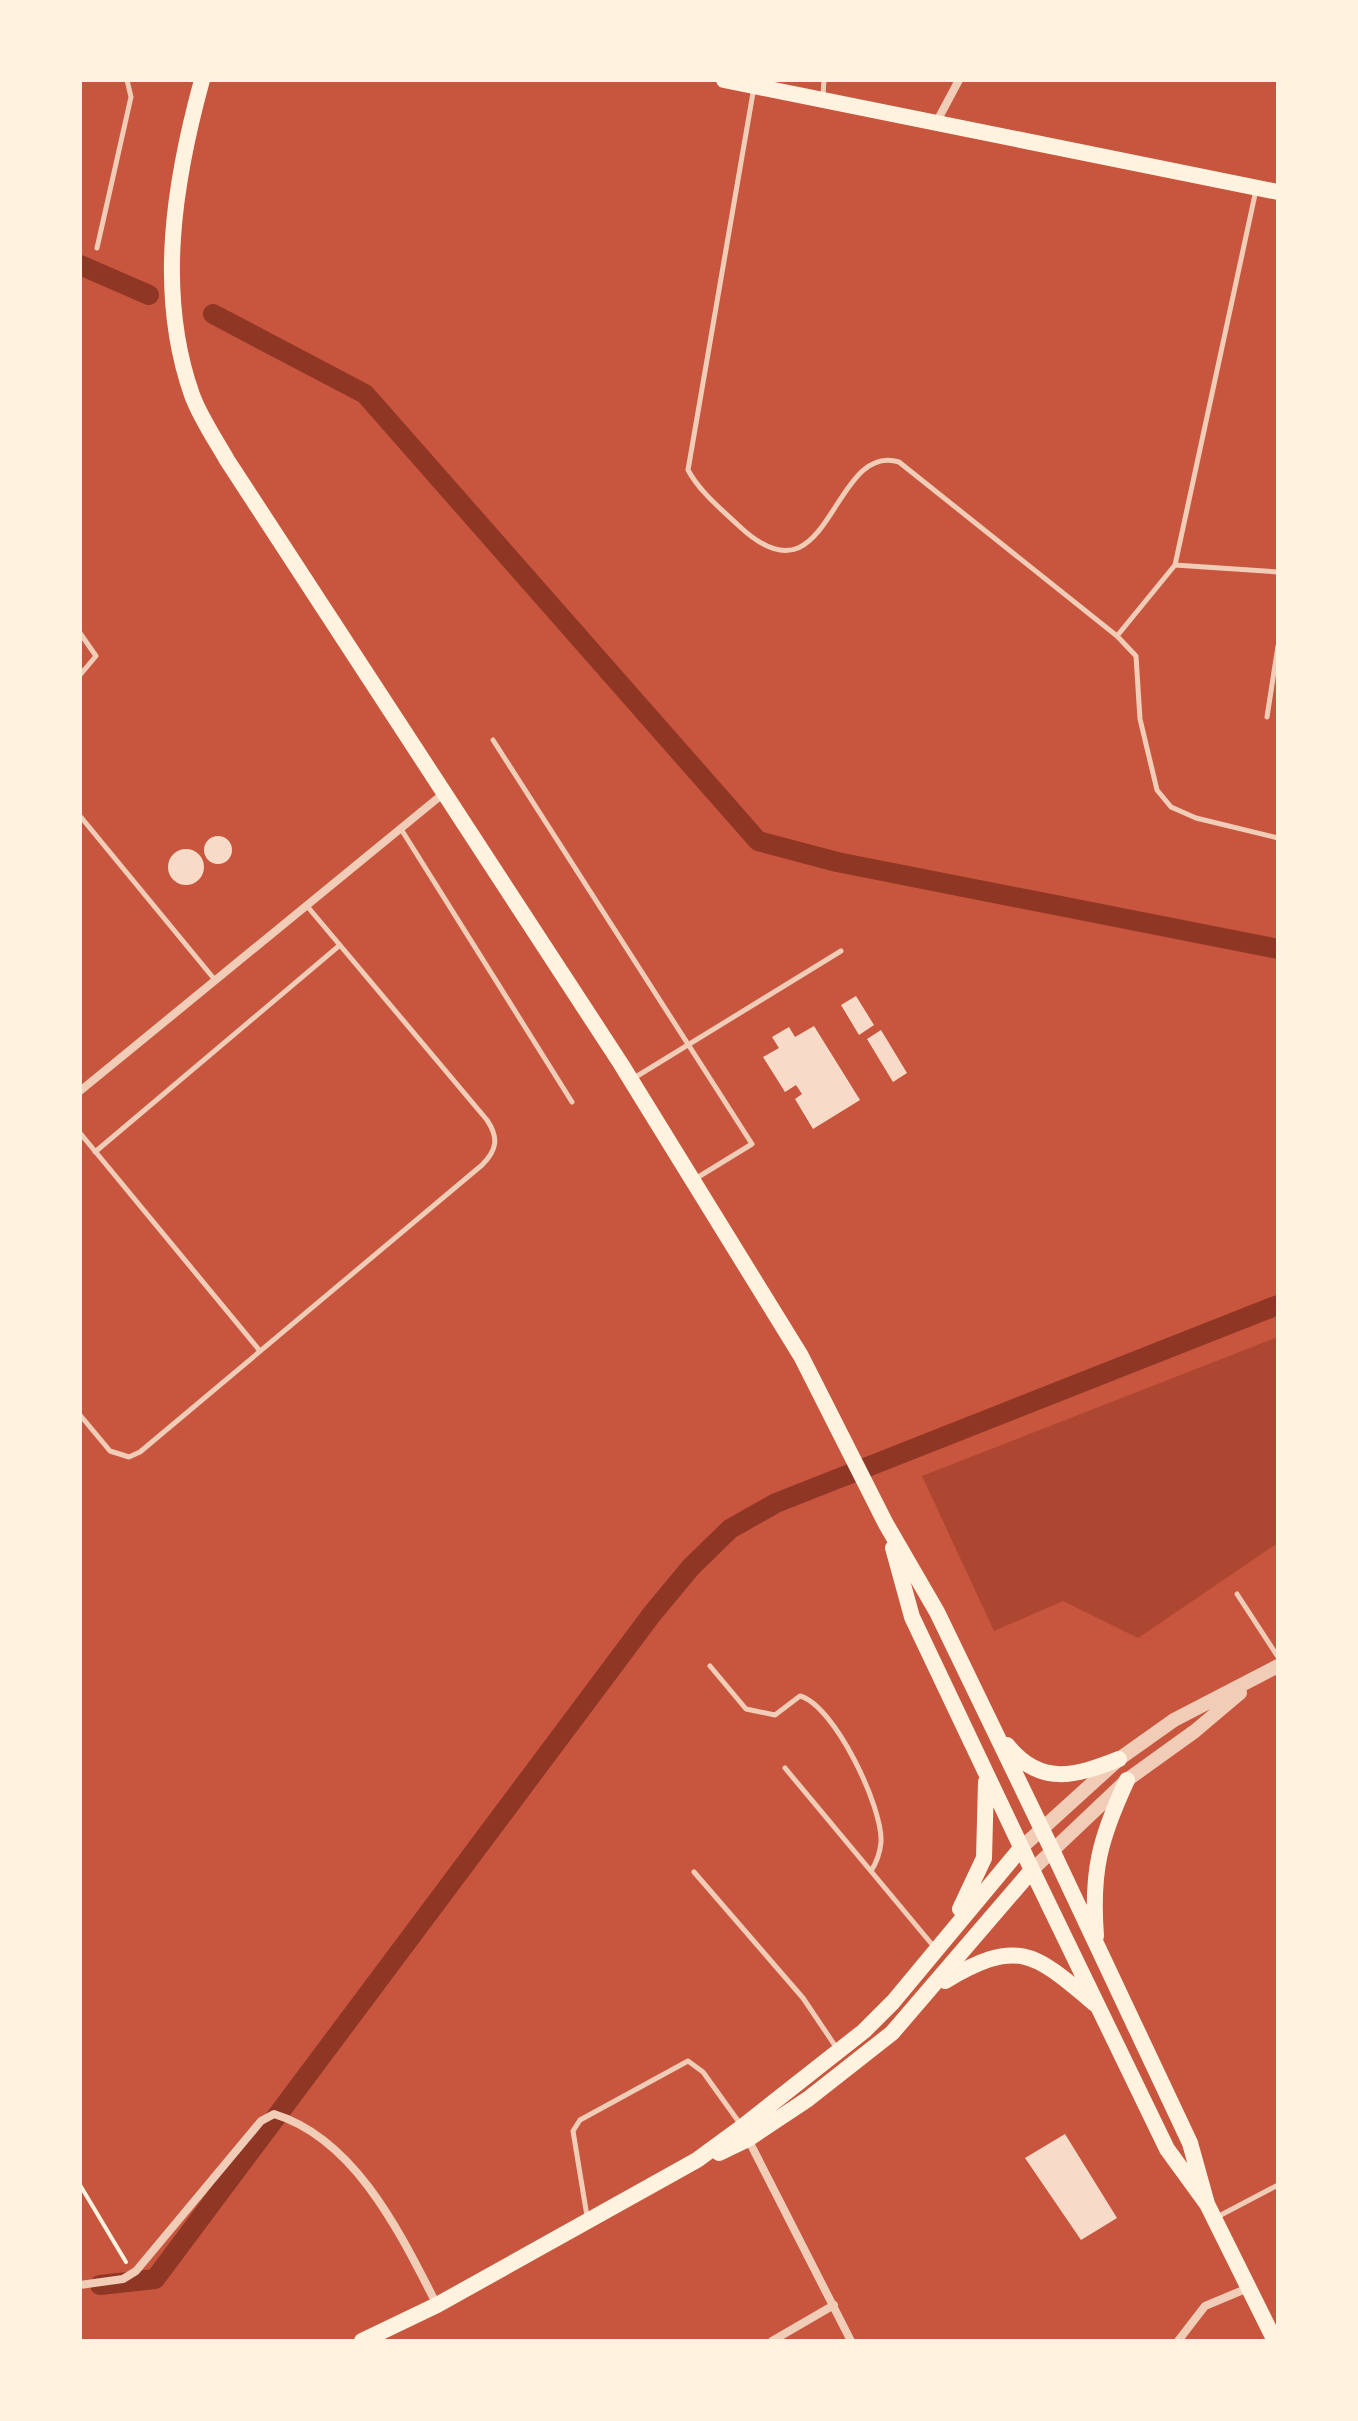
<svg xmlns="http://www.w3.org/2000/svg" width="1358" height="2421" font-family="'Archivo Narrow',sans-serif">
	<rect width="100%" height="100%" fill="#c8553d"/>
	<!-- green -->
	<path fill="#ae4732" d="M1278,1337V1543L1138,1638L1063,1601L994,1631L922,1476Z"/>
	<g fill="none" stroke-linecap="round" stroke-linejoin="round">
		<!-- canal -->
		<path stroke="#8f3625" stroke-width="20" d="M80,265L149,295
			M213,314L365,394L758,841L837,862L1278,949
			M100,2285L155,2279L652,1614L691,1567L730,1529L776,1503L1278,1305"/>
	</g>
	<!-- building -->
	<path fill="#f7dbc8" d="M204 850a14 14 0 1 1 28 0a14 14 0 1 1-28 0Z
		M168 867a18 18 0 1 1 36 0a18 18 0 1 1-36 0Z
		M856,996L874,1025L859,1035L841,1005Z
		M814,1026L860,1100L813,1129L795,1099L802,1094L796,1085L785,1092L763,1057L779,1048L772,1037L789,1027L795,1037Z
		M881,1030L907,1073L893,1082L867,1039Z
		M1065,2134L1117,2218L1081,2240L1025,2158Z"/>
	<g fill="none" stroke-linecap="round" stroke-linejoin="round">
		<!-- path -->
		<path stroke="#fff3e0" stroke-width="4" d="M80,2185L126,2262"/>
		<!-- service -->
		<path stroke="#f1ccb7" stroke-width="5" d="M754,87L688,470C700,492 720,508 738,525C831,614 830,441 899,462L1117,636L1175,565L1256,190
			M823,95L824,80
			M97,248L131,97L127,80
			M1175,565L1278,572
			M80,633L96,656L80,675
			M1117,636L1136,656L1140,719L1157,790L1171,807L1196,818L1278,838
			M1267,717L1278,646
			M493,740L752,1144L695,1179
			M80,816L215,980
			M401,829L572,1102
			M634,1078L841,951
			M80,1133L260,1351
			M95,1152L340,945
			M80,1415L110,1451L129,1457L140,1452L482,1165C497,1150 499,1138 487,1120L307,906
			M1237,1594L1278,1657
			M710,1666L746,1709L775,1715L800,1696C834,1705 883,1807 881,1842C880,1853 877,1862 871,1871
			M785,1768L935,1948
			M694,1872L803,1998L838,2050
			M587,2216L573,2131L580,2120L688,2061L703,2072L741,2125
			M1219,2216L1278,2185"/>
		<!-- minor -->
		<path stroke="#f1ccb7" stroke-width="8" d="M936,123L959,80
			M80,1091L444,793
			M748,2139L851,2341
			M80,2285L123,2279L136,2271L261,2121L274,2114C356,2139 401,2235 437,2305
			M772,2341L834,2305
			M1178,2341L1205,2306L1248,2288"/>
		<!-- tertiary -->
		<path stroke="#f1ccb7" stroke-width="14" d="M1021,1848L1119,1759L1174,1720L1278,1666
			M1032,1870L1127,1780L1195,1731L1240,1693"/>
		<!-- secondary -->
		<path stroke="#fff3e0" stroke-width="16" d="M202,80C174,182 156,293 192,395C200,417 215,439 227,460L621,1064L801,1356L886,1524L937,1612L1052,1850L1190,2143L1207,2204
			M724,80L1278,192
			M893,1548L912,1617L1032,1870L1167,2149L1207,2204L1275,2341
			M1007,1745C1040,1787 1076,1776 1119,1759
			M960,1909L984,1858L986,1782
			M1096,1936C1091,1871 1100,1838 1127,1780
			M945,1981C1019,1937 1034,1953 1095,2004
			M719,2153L748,2139L808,2099L892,2033L1032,1870
			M362,2341L437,2305L697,2160L742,2127L864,2031L893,2002L1021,1848"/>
	</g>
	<!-- border -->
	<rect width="1358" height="2421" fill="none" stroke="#fff3e0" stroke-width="164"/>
</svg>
